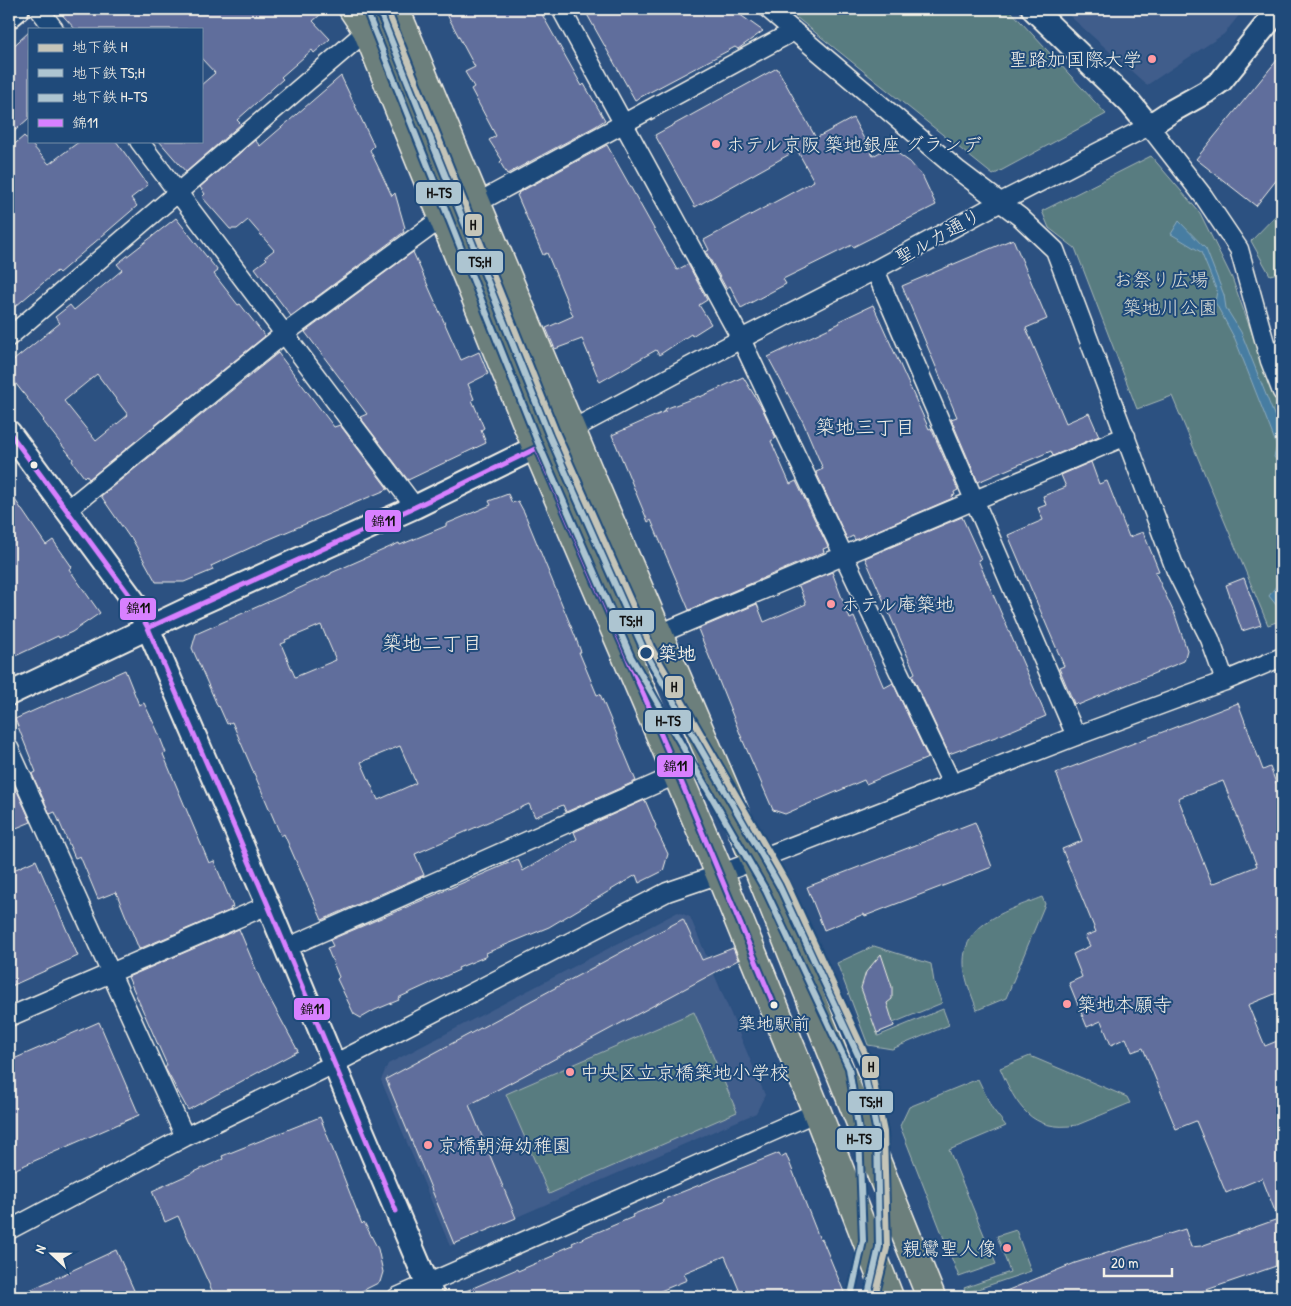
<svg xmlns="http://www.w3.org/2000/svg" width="1291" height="1306" font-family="'Patrick Hand','Klee One',sans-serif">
	<rect width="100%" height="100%" fill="#2c5181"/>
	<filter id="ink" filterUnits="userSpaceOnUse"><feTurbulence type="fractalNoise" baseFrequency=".02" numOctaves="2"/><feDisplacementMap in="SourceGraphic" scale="10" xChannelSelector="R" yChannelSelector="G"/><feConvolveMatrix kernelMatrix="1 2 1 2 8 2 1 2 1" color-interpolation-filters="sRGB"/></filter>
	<g filter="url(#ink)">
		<!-- built -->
		<path fill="#405d8b" d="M1062,9H1244L1224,34L1147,85Z
			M678,912L690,917L765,1095L756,1113L450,1246L381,1080L388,1064Z"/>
		<!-- green -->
		<path fill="#587b80" stroke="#a6b6b4" d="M786,9H1009L1106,114L993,175Z
			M1151,156L1200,213L1232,278L1282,417V620L1268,625L1172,396L1137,409L1075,248L1049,228L1042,211Z
			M1282,209V272L1270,275L1251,241Z
			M1042,897L1045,904L1006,998L977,1010C973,998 967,985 965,973C956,924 1007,911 1042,897Z
			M874,946L931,964L934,982L942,1003L893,1023L894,1026L877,1033L878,1036L943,1009L949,1025L892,1049L868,1045L837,963Z
			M694,1012L737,1112L549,1194L506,1094Z
			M1030,1056L1127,1097L1130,1103L1077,1125C1031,1133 1016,1105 1000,1068Z
			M978,1079L992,1108L1006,1126L949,1150L996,1264L959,1277L900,1126L909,1107Z
			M1016,1230L1031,1271L966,1293L964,1288L1010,1272L997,1236Z"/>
		<!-- water -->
		<path fill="#467da2" stroke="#8cabbe" d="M1179,221L1206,249L1224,295L1226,308L1241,332L1282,435V467L1274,457L1277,446L1235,339L1215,302L1217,291L1201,252L1171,234Z
			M1282,578V603L1277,606L1269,596Z"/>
		<!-- building -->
		<path fill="#606e9c" stroke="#f4f1e8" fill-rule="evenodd" d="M57,9H327L313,21L330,39L314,53L312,50L281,77L283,79L237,120L241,124L186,172L159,141H201V85L215,73L201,58V29H75Z
			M444,9H539L582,86L584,84L605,120L596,126L507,174L500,162L502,160L489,140L496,136L471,89L474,87L465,72L475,67Z
			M584,9H732L763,31L738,49L735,47L635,100Z
			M29,32V118L9,136V50Z
			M1282,54V136L1275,145L1282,151V173L1256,206L1196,159Z
			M777,68L816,138L853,118L873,156L889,147L910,162L923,177L936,205L853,247L852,245L783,279L786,284L741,308L730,286L726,288L706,252L709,250L704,240L814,181L797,150L695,207L655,135Z
			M341,76L374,146L370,150L392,196L395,193L405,228L403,230L404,232L291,316L255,268L267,259L265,257L274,250L248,220L237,229H230L202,197L205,194L200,187L255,140L260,146Z
			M24,136L49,164L80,141H116L148,185L131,198L137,206L59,273L57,271L9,312V149Z
			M607,145L677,270L688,264L707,300L699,305L711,324L692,336L691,334L659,355L656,350L600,382L582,339L555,349L546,328L573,316L547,253L543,255L517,195L519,194L518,193Z
			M176,218L218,271L214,274L238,305L240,304L265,336L89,479L86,475L84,477L72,461L73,459L43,421L44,420L9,375V364L60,323L55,317L70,305L74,310L122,270L117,264ZM97,374L128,415L96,441L64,401Z
			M1013,239L1047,319L1026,328L1066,423L1089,413L1099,436L1053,456L1051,451L978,482L951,419L957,417L902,286Z
			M413,252L461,360L479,352L488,374L468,384L474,399L472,400L484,428L481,430L486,443L408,480L360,417L367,414L305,332Z
			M873,305L929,429L931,428L958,490L954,492L955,495L952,496L953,498L855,540L853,536L847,539L816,472L823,469L803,422L768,357L840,323L839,321Z
			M278,353L334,427L340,425L388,489L265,541L211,566L213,570L184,582H156L131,537L130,538L101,496Z
			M743,377L762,408L776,438L771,441L790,484L796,481L828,547L823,549L824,552L689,610L651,520L648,522L612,435L666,411L665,409L699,396L700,397Z
			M1091,462L1099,484L1107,481L1129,537L1143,532L1159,571L1155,572L1175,615L1187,650L1184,661L1078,705L1077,703L1074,704L1073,701L1059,668L1064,666L1008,535L1043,520L1038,508L1046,505L1043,496L1066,487L1061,475Z
			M9,491L46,545L53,540L72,567L69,569L100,613L72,632L59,638L58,636L9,659Z
			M508,494L512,503L518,501L524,512L575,636L581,652H579L597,695L600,694L636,781L566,812L563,805L535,817L529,804L415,854L424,875L322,920L284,834L281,836L232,722L227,724L219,706L218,707L192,648L196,634L331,574V573L399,543L400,545L446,526V524L491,505L489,501ZM321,625L336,660L295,677L281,644L286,642L285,640ZM400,746L416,783L378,800L361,762Z
			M962,517L981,559L978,560L1046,716L1001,735L949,754L912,675L915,673L865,558Z
			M832,572L850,619L854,617L884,688L893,683L928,758L866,784L864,780L785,814L773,810L743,741L698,629L757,604L764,622L806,604L799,586Z
			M1244,578L1261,625L1242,631L1226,585Z
			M125,670L139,705L144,703L157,730L166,753L163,754L192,823L209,863L214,861L233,907L230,908L231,910L139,949L116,892L98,899L80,856L75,858L55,812L50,814L32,774L36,772L15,719Z
			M1238,703L1263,770L1270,767L1282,799V991L1248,1005L1265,1046L1282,1039V1264L1186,1297H991L1075,1263L1185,1229L1191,1247L1201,1246L1278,1219L1262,1178L1226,1193L1196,1121L1176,1129L1143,1048L1132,1052L1126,1038L1111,1045L1101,1021L1087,1027L1069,983L1082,977L1073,954L1090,946L1085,936L1096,932L1062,849L1082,841L1056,773ZM1223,781L1257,866L1212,884L1178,798Z
			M13,782L31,822L9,831V784Z
			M645,800L656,826L655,827L668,854L663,871L639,883L636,875L549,927L486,953L487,956L458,968L459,970L398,998L399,1000L375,1010L361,1018L354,1014L337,979L339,977L327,948L333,946L330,940L518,859L523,871L577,839L574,832Z
			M975,822L992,867L865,916L864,914L824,930L807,887Z
			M36,860L78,956L9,987V872Z
			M683,919L702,960L733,948L738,960L469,1105L516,1218L454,1244L386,1079Z
			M239,929L263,986L298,1051L188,1110L165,1068L167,1065L128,977Z
			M881,954L892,987V999L887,1003L894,1026L877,1033L861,988L866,972Z
			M99,1022L139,1115L9,1172V1061Z
			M320,1117L362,1224L364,1222L378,1249L383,1272L380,1282L350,1297H215L178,1216L165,1222L152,1191L223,1159L222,1156Z
			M779,1153L781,1157L786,1154L820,1240L822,1239L846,1297H742L725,1256L684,1273L687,1280L646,1297H452L517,1269L518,1271L555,1255L554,1253L573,1245L572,1243L633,1217L632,1215L663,1202L662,1200Z
			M116,1250L137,1297H15Z"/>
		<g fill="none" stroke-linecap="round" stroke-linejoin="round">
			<defs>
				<path id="minor" d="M39,9L54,29
					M561,9L741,339L952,784
					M768,9L959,171L1020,217L1055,250L1176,571L1210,639L1225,681
					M139,141L415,507
					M477,203L794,31
					M875,270L1076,736
					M9,337L392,9
					M1270,361L1282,348
					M571,430L741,339L875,270L1001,202L1149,126L1204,197L1239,249L1270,361L1282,392
					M67,510L284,334L442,218
					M659,634L1126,436
					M9,748L185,1137
					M286,948L678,774
					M9,1017L268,905
					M9,1230L185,1137L334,1064L667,892L720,874L1076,736L1225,681L1282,657
					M397,1297L817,1112"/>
				<path id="tertiary" d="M1033,9L1130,103L1149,126L1170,112L1206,92L1221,81L1279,9
					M9,432L133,600L148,628L268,905L347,1095L433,1297
					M9,694L188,609L415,507L571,430"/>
				<path id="secondary" d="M9,15L16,9"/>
				<path id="primary" d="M353,9L367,30L537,448L720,874L817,1112L889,1297
					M395,9L587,468L755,860L931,1297"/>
			</defs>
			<!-- minor casing -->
			<use href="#minor" stroke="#f4f1e8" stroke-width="21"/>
			<!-- tertiary casing -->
			<use href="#tertiary" stroke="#f4f1e8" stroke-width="26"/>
			<!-- secondary casing -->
			<use href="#secondary" stroke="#f4f1e8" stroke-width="29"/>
			<!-- primary casing -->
			<use href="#primary" stroke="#f4f1e8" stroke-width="31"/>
			<!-- minor -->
			<use href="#minor" stroke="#1f4a7a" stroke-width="18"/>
			<!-- tertiary -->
			<use href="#tertiary" stroke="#1f4a7a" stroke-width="22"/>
			<!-- secondary -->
			<use href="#secondary" stroke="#1f4a7a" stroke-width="25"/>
			<!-- primary -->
			<use href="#primary" stroke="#6c7f7c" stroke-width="28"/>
			<defs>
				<path id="bus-1" d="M9,432L133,600L148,628L268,905L396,1211
					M148,628L415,507L537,448L678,774L774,1005"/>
			</defs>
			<!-- bus-1 casing -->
			<use href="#bus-1" stroke="#1f4a7a" stroke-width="9"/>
			<!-- bus-1 -->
			<use href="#bus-1" stroke="#d880ff" stroke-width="5"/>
			<defs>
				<path id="metro-1" d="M387,9L556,432L651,647L786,882L870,1064L884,1132L887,1248L875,1297"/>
				<path id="metro-2" d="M380,12L549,435L644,650L779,885L863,1066L877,1133L879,1247L868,1295"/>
				<path id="metro-3" d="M367,12L536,438L631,657L766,891L849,1068L859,1132L863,1241L851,1295"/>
			</defs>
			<!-- metro-1 casing -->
			<use href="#metro-1" stroke="#1f4a7a" stroke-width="10"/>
			<!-- metro-2 casing -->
			<use href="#metro-2" stroke="#1f4a7a" stroke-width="10"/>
			<!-- metro-3 casing -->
			<use href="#metro-3" stroke="#1f4a7a" stroke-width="10"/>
			<!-- metro-1 -->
			<use href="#metro-1" stroke="#c5c5b9" stroke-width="6"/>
			<!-- metro-2 -->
			<use href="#metro-2" stroke="#adc5d1" stroke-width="6"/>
			<!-- metro-3 -->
			<use href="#metro-3" stroke="#adc5d1" stroke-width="6"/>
		</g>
	</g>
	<!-- markers -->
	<g fill="#ff9aa2" stroke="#1f4a7a" stroke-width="2">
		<circle cx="1152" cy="59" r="5"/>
		<circle cx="716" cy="144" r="5"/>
		<circle cx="831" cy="604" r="5"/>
		<circle cx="1067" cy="1004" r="5"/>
		<circle cx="570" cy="1072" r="5"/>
		<circle cx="428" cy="1145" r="5"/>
		<circle cx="1007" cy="1248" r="5"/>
	</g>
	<g fill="#f4f1e8" stroke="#1f4a7a" stroke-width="2">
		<circle cx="34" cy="465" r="4.5"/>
		<circle cx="774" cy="1005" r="4.5"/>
	</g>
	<circle fill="#1f4a7a" stroke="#f4f1e8" stroke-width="2.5" cx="646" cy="653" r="7"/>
	<g text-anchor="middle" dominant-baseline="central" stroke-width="4" stroke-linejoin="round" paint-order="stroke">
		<!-- bus labels -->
		<g font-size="18" fill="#f4f1e8" stroke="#1f4a7a">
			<text x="774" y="1023">築地駅前</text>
		</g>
		<!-- poi labels -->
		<g font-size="19" fill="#f4f1e8" stroke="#1f4a7a" text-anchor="start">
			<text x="1142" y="59" text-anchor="end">聖路加国際大学</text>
			<text x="726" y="144">ホテル京阪 築地銀座 グランデ</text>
			<text x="841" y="604">ホテル庵築地</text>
			<text x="1077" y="1004">築地本願寺</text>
			<text x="580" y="1072">中央区立京橋築地小学校</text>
			<text x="438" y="1145">京橋朝海幼稚園</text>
			<text x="997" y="1248" text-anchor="end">親鸞聖人像</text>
		</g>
		<!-- street labels -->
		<g font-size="19" fill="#f4f1e8" stroke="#1f4a7a">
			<text transform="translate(938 236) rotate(-29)">聖ルカ通り</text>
		</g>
		<!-- park labels -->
		<g font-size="19" fill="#dddfd8" stroke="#1f4a7a">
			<text x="1161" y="279">お祭り広場</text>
			<text x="1170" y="307">築地川公園</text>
		</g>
		<!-- stop labels -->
		<g font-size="19" font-weight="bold" fill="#f4f1e8" stroke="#1f4a7a" text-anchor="start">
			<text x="658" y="653">築地</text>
		</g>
		<!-- neighbourhood labels -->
		<g font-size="20" fill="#f4f1e8" stroke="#1f4a7a">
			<text x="865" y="426">築地三丁目</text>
			<text x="432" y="642">築地二丁目</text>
		</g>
	</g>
	<g stroke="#1f4a7a" stroke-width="2">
		<rect x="415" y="181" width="47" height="24" rx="5" fill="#adc5d1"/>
		<rect x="464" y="213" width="19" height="24" rx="5" fill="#c5c5b9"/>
		<rect x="456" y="250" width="48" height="24" rx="5" fill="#adc5d1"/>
		<rect x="364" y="509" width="38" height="24" rx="5" fill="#d880ff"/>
		<rect x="119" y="597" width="38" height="24" rx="5" fill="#d880ff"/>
		<rect x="608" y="609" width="47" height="24" rx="5" fill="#adc5d1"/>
		<rect x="664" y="675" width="20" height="24" rx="5" fill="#c5c5b9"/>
		<rect x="644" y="709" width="48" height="24" rx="5" fill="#adc5d1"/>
		<rect x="656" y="754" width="38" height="24" rx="5" fill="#d880ff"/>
		<rect x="293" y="997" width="38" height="24" rx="5" fill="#d880ff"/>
		<rect x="861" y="1055" width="19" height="24" rx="5" fill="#c5c5b9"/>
		<rect x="847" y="1090" width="47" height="24" rx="5" fill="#adc5d1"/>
		<rect x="836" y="1127" width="47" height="24" rx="5" fill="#adc5d1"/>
	</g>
	<g font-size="14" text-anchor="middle" font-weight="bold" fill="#111">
		<text x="439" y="198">H-TS</text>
		<text x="473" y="230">H</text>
		<text x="480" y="267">TS;H</text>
		<text x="383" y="526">錦11</text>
		<text x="138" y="613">錦11</text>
		<text x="631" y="626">TS;H</text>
		<text x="674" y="692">H</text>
		<text x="668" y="726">H-TS</text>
		<text x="675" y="771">錦11</text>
		<text x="312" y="1014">錦11</text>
		<text x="871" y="1072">H</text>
		<text x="871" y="1107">TS;H</text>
		<text x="859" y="1144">H-TS</text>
	</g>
	<!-- margin -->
	<rect width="1291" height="1306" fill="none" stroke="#1f4a7a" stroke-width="30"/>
	<rect x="15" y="15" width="1261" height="1276" fill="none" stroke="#f4f1e8" stroke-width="2" filter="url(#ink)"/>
	<!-- legend -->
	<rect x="28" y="28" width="175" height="115" fill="#1f4a7a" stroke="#748da6"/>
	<rect x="38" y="44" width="25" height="8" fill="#c5c5b9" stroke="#748da6"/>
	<text x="72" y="52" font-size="15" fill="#f4f1e8">地下鉄 H</text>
	<rect x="38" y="69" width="25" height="8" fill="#adc5d1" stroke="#748da6"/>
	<text x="72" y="78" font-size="15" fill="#f4f1e8">地下鉄 TS;H</text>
	<rect x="38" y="94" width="25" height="8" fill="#adc5d1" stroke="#748da6"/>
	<text x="72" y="102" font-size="15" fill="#f4f1e8">地下鉄 H-TS</text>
	<rect x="38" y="119" width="25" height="8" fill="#d880ff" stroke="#748da6"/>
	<text x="72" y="128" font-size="15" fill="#f4f1e8">錦11</text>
	<!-- north arrow -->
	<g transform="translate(52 1254) rotate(292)" stroke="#1f4a7a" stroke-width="4" paint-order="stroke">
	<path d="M0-4L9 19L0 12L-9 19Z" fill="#f4f1e8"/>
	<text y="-8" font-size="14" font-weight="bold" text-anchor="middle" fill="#f4f1e8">N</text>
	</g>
	<!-- scale -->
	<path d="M1104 1268v8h68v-8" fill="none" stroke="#f4f1e8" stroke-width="2.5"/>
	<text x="1111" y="1268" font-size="15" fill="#f4f1e8" stroke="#1f4a7a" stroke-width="4" paint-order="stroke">20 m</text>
</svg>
